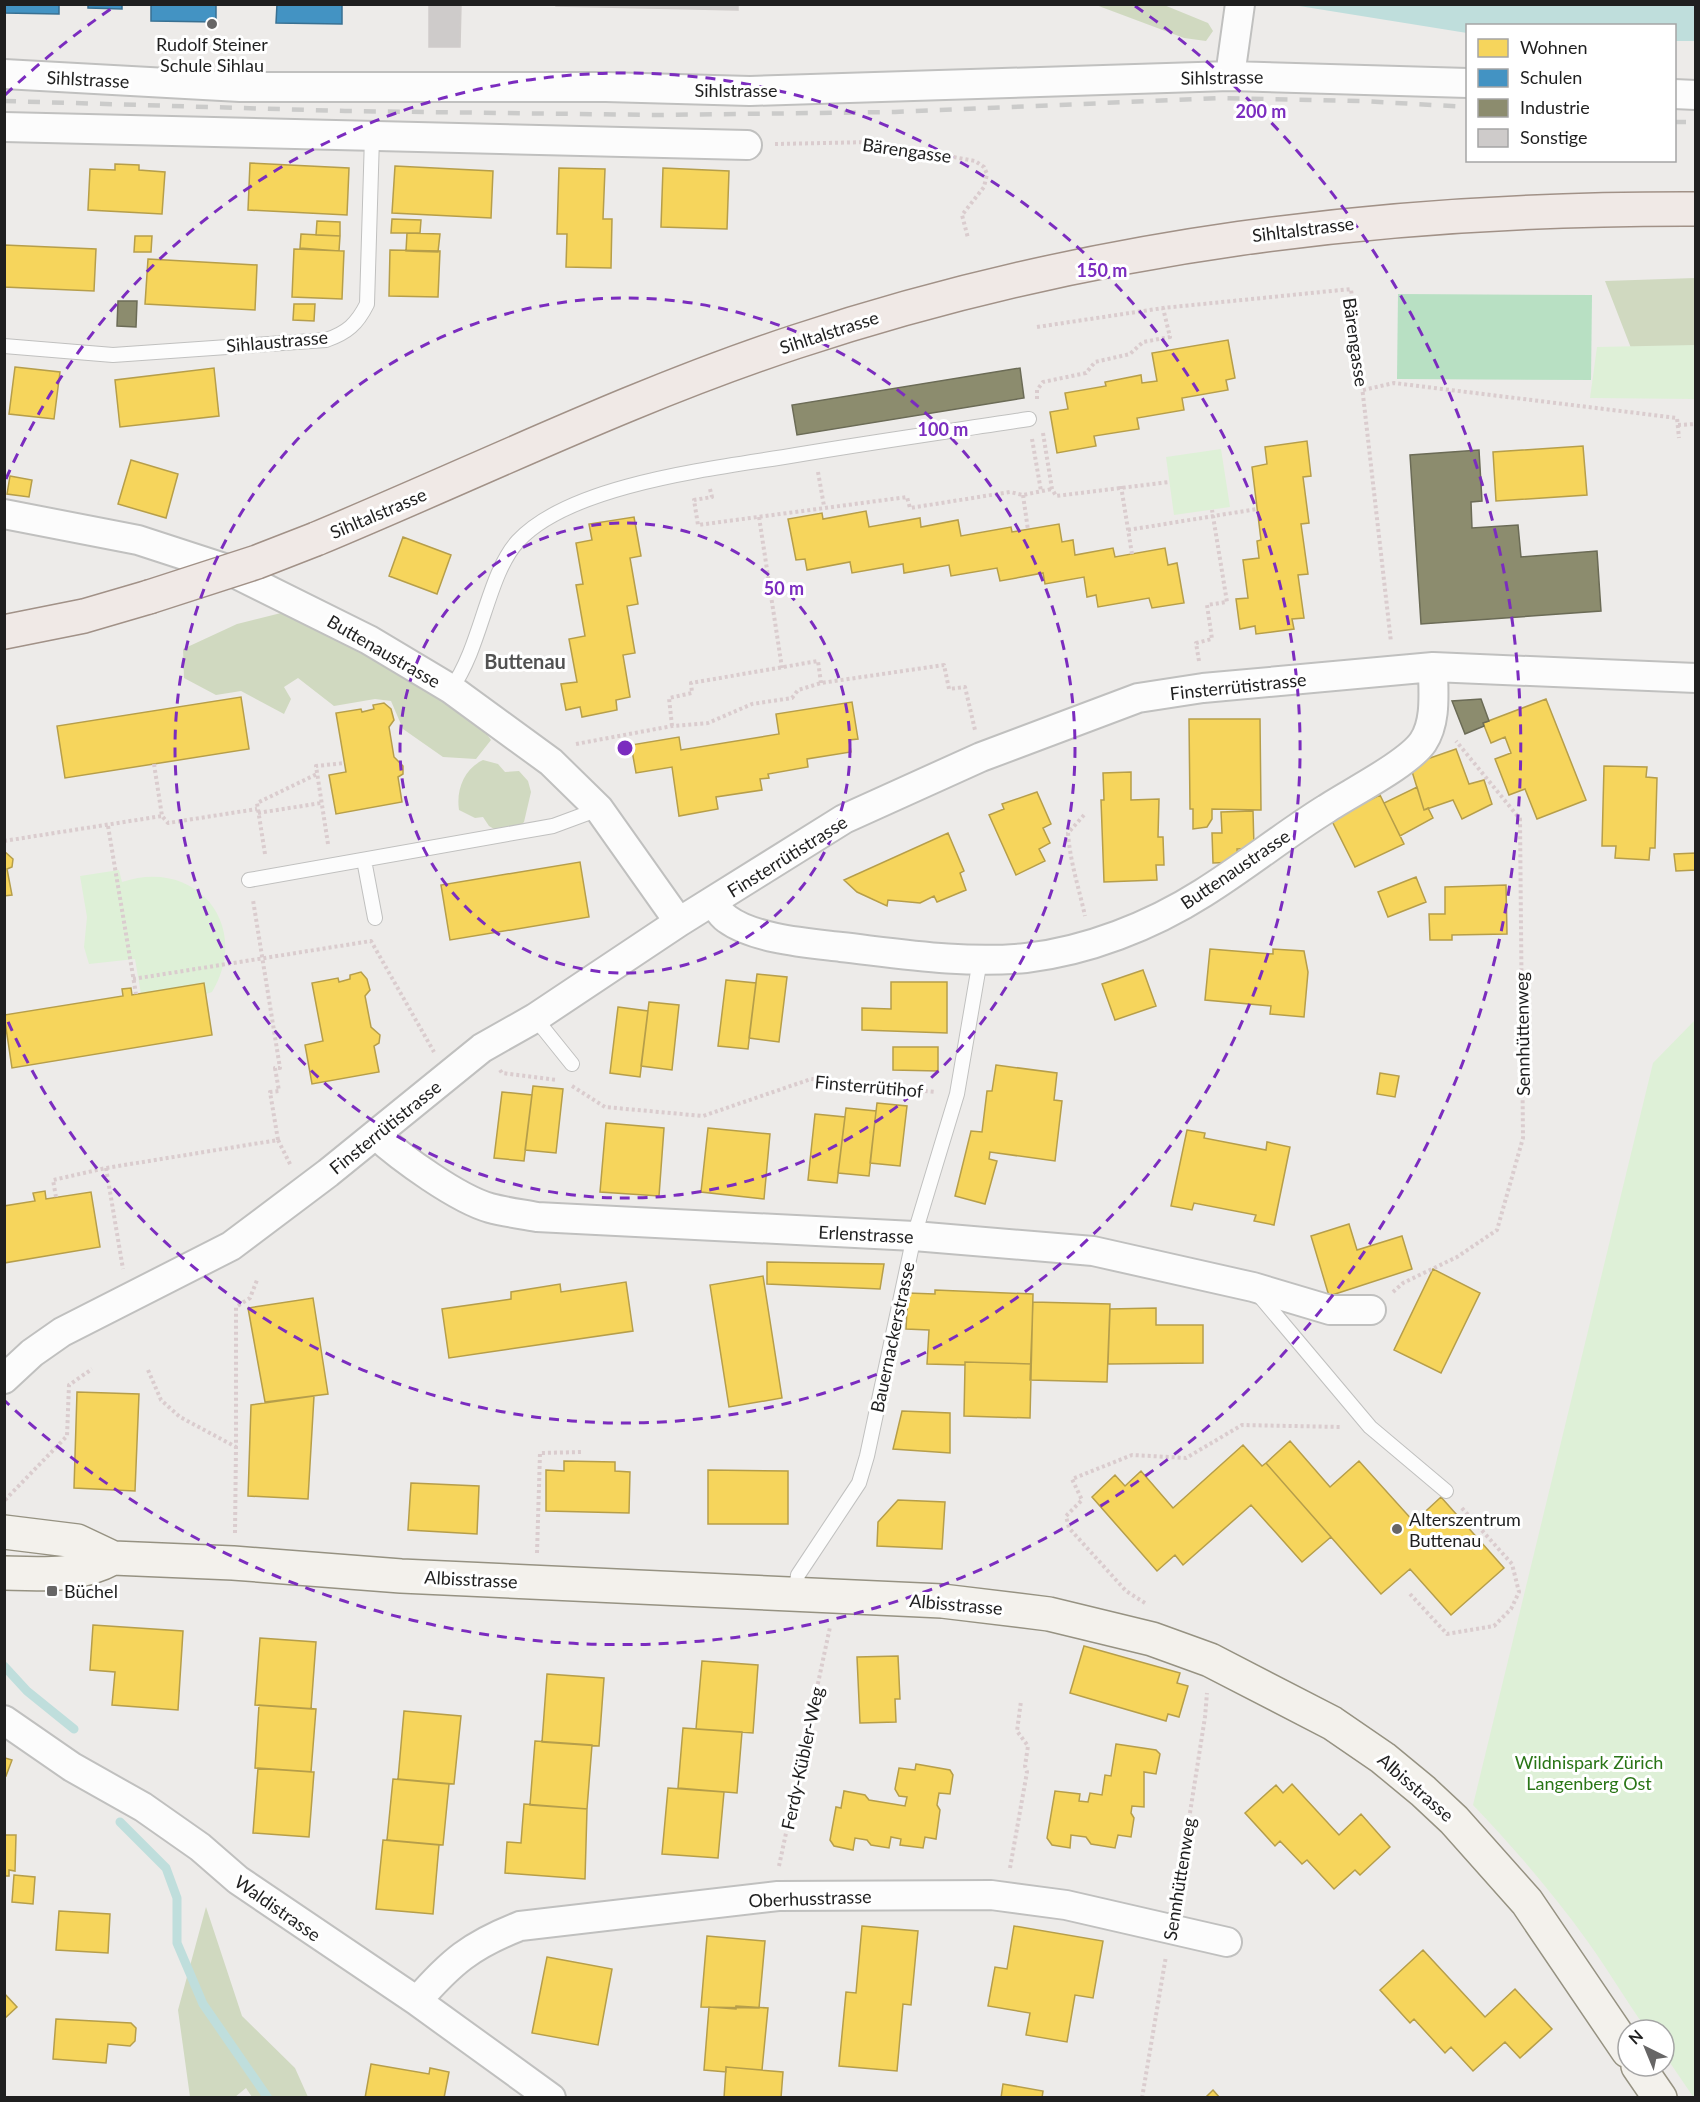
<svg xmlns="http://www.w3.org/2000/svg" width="1700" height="2102" font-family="Lato,sans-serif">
	<rect width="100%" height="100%" fill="#edebe9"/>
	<!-- forest -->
	<path fill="#d0d9c0" d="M1096,5H1164L1208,23L1213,31L1206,41L1184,38Z
		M1695,278V348H1631L1605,281Z
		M281,613L344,621L466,705L491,740L476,759L443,757L403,729L391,701L375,699L334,706L298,678L284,687L291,699L284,714L241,691L216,695L184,678L183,649L237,624Z
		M483,760L498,764L505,772L519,771L528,781L531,792L524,822L514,832L501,833L489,826L483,817L475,818L459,810C456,790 464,769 483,760Z
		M206,1907L242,2016L295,2068L308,2097H252L246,2088L235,2097H190L178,2010Z"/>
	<!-- park -->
	<path fill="#def0d7" d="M1695,345V399L1590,398L1597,347Z
		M1221,449L1230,507L1174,515L1166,457Z
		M119,870L122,882C196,857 252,925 212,992L206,994L204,984L141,994L135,959L89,964L84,947L87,917L80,876Z
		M1695,1020L1696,2097L1694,2098L1664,2054V2030H1647C1626,2001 1609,1971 1588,1942C1553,1893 1514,1848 1473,1805L1653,1063Z"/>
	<!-- pitch -->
	<path fill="#b8e0c3" d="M1398,294L1592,295L1591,380L1397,379Z"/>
	<!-- water -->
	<path fill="#bfdedc" d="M1293,5H1695V41H1675L1674,26H1468L1467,33Z"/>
	<!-- homes -->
	<path fill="#f6d55c" stroke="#b69e4a" stroke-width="1.5" d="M250,163L349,168L347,215L248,210Z
		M115,164L139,165V170L165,172L162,214L88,210L90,169L115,170Z
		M395,166L493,171L491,218L392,213Z
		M559,168L605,169L603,219H612L611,268L566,267L567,234H557Z
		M663,168L729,171L727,229L661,227Z
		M392,219L421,220L420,233H391Z
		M317,221L340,222V236L316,235Z
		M407,233L440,234L438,252L406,251Z
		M301,234L340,236L339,251L300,248Z
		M135,236H152L151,252H134Z
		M4,245L96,249L94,291L4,287Z
		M294,249L344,251L342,299L292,297Z
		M390,250L440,251L438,297L389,296Z
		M148,259L257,265L255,310L145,304Z
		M294,304H315L314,321L293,320Z
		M1228,340L1235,378L1226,380L1228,390L1182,398L1184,410L1137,418L1139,429L1094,436L1096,446L1057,453L1050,412L1068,409L1065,393L1106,386L1105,382L1141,375L1142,383L1157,381L1152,353Z
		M15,367L60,372L54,419L9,414Z
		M214,368L219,416L120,427L115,380Z
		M1307,441L1311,476L1303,477L1309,523L1301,524L1308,574L1298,575L1304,618L1292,619L1294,629L1256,634L1255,626L1240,629L1236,599L1248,598L1243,560L1259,558L1257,541L1261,540L1252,467L1267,464L1265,447Z
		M1583,446L1587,495L1496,501L1493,452Z
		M131,460L178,474L166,518L118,504Z
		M10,476L32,480L29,497L7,494Z
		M866,511L869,527L920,518L921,527L958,520L961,536L1011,527L1012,532L1059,524L1062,542L1073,540L1075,555L1113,548L1115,557L1165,548L1168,565L1177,563L1184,603L1152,608L1149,598L1098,607L1096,595L1087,597L1084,577L1045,584L1043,573L1000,581L997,568L951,576L949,565L904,573L903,564L852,573L850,562L807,570L805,559L796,560L788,519L822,513L823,519Z
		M634,517L641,556L630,558L638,604L627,606L635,653L623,655L630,697L616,700L617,710L582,717L580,707L566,710L561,684L577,682L569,639L585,636L576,585L583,584L576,543L592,540L589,524Z
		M403,537L451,555L437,594L389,576Z
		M241,697L249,749L65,778L57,726Z
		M1546,699L1586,800L1537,819L1525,789L1509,795L1495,759L1511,753L1505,737L1491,743L1483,723Z
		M852,702L858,739L849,740L851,752L807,759L808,767L768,774L769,778L760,779L762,790L716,797L718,809L679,816L672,767L636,773L631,745L679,737L681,750L779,734L776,714Z
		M384,703L391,709L394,720L389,727L394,757L403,766V774L398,777L402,802L336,814L329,775L346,772L336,713L361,709L362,712L374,709L373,705Z
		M1189,719H1260L1261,810L1212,809V819L1207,827L1193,829V809H1190Z
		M1456,749L1469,784L1484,780L1492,804L1462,819L1453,800L1424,810L1410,765Z
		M1604,766L1647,767L1646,777L1657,778L1655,848H1650L1649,860L1615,858L1616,846H1602Z
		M1131,772V800L1159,799L1158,837H1163L1164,865H1156L1157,880L1104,882L1101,800H1104L1103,773Z
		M1417,787L1424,810L1428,808L1433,818L1400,836L1384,803Z
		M1037,792L1051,824L1043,828L1050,843L1039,849L1045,861L1016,875L989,815L1004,809L1002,804Z
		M1380,795L1404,844L1355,867L1331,819Z
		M1253,811L1254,848L1237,849L1238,862L1213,863L1212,833H1222L1221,812Z
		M948,833L964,871L960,873L966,890L937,902L934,896L920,903L888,900L887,906L857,892L844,880Z
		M4,851L13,859L12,867L7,869L12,895L4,896Z
		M1696,853V870L1676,871L1674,854Z
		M580,862L589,917L450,940L441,885Z
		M1416,877L1426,902L1388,917L1378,892Z
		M1506,885L1507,934L1452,935V940H1430L1429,914H1445V887Z
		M1210,949L1273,954V949L1304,951L1308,972L1304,1017L1270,1014L1271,1006L1205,1000Z
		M1143,970L1156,1006L1115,1020L1102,984Z
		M361,972L367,979L370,990L365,996L371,1027L380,1035L379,1043L374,1046L379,1072L312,1084L305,1045L323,1041L312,983L338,978L339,982L350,979V975Z
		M757,974L787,977L779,1042L749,1038Z
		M726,980L756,983L748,1049L718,1046Z
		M891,982H947V1033L862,1030V1008L891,1009Z
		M204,983L212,1035L12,1068L4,1015L123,996L122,989L131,988L132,995Z
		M649,1002L679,1005L672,1070L641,1066Z
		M618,1007L648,1011L640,1077L610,1073Z
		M893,1047H938V1071L893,1070Z
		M996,1065L1057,1073L1054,1100L1062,1101L1055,1161L990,1152L989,1159L997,1161L985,1204L955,1196L971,1131L982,1132L987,1091H992Z
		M1380,1073L1399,1076L1395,1097L1377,1094Z
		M533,1086L563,1089L556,1153L525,1150Z
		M502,1092L532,1095L524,1161L494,1158Z
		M877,1103L907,1106L900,1166L870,1163Z
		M846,1108L876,1111L869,1176L838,1173Z
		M815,1114L845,1117L837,1183L808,1180Z
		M606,1123L664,1128L659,1196L600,1192Z
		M708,1128L770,1134L764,1199L701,1192Z
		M1187,1130L1205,1133L1204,1138L1266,1150L1267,1142L1290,1147L1274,1225L1254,1221L1256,1215L1194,1203L1192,1210L1171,1206Z
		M45,1191L46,1199L91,1192L100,1247L4,1263V1206L35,1201L33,1193Z
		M1349,1224L1357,1250L1402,1236L1412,1269L1329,1296L1311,1236Z
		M767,1262L884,1264L880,1289L767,1284Z
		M1433,1269L1480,1293L1441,1373L1394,1350Z
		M763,1276L782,1398L729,1407L710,1285Z
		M626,1282L633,1331L449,1358L442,1309L511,1299V1292L560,1284L561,1292Z
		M935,1290L1033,1294L1030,1418L964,1416L965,1365L927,1364L929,1330L906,1329L908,1293L935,1294Z
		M935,1290L1033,1294L1031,1364L965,1362V1365L927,1364L929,1330L906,1329L908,1293L935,1294Z
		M313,1298L328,1394L265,1402L248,1308Z
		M1033,1302L1110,1304L1107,1382L1030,1380Z
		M1156,1308V1325H1203V1363L1108,1364L1110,1309Z
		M77,1392L139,1394L135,1491L74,1488Z
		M314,1396L308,1499L248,1496L251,1405Z
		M902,1411L950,1413V1453L893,1449Z
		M1290,1441L1330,1487L1359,1461L1414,1522L1441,1497L1504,1568L1451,1615L1410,1569L1381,1594L1266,1463Z
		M1243,1445L1262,1466L1266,1463L1331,1537L1302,1562L1251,1505L1183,1565L1175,1555L1157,1571L1092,1497L1115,1475L1125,1486L1141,1471L1173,1508Z
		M564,1461L615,1462V1471L630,1472L629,1513L546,1511V1470L564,1471Z
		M708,1470L788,1471V1524H708Z
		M411,1483L479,1486L477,1534L408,1530Z
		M898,1500L945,1502L942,1549L877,1546L878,1522Z
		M93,1625L183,1631L178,1710L112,1705L115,1672L90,1670Z
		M260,1638L316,1642L311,1709L255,1705Z
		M1084,1646L1180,1673L1177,1683L1188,1686L1179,1717L1168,1714L1166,1721L1070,1693Z
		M898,1656L900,1699H895L896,1722L860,1723L857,1657Z
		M702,1661L758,1665L753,1733L696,1729Z
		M547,1674L604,1678L599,1746L542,1742Z
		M259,1705L316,1709L311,1772L255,1768Z
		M404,1711L461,1716L454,1784L398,1779Z
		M683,1728L742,1732L737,1793L678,1788Z
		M535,1741L592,1745L587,1809L530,1805Z
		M1116,1744L1156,1750L1160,1754L1156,1774L1144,1772V1807L1132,1806L1131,1813L1134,1818L1131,1837L1118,1835L1115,1848L1091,1844L1086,1837L1071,1835L1070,1848L1052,1845L1047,1838L1055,1791L1080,1794L1079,1801L1088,1802L1090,1793L1102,1795L1105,1775L1111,1776Z
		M4,1753L5,1758L12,1760L6,1776L4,1775Z
		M916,1764L950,1770L953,1775L950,1794L939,1793L937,1805L940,1810L936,1839L925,1837L923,1848L900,1845L901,1839L891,1837L889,1848L871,1845L867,1840L855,1838L853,1850L834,1846L830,1840L836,1807L841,1808L844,1791L865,1795L869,1800L905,1806L907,1797L899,1796L895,1789L899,1768L915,1770Z
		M258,1768L314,1772L309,1837L253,1833Z
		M393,1779L449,1784L443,1845L387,1840Z
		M1292,1784L1339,1835L1361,1814L1390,1847L1360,1875L1355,1870L1334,1889L1307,1860L1302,1864L1280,1841L1275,1846L1245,1813L1276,1785L1283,1793Z
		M668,1788L724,1792L718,1858L662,1854Z
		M524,1804L587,1809L585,1879L505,1873L507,1842L521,1843Z
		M4,1835H16L15,1871L9,1870V1876H4Z
		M383,1840L439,1845L433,1914L376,1909Z
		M14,1875L35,1877L33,1904L12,1902Z
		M59,1911L110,1914L108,1953L56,1950Z
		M862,1926L918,1931L911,2005L903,2004L897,2071L839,2066L846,1992L856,1993Z
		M1014,1926L1103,1941L1093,1998L1075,1995L1067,2042L1026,2035L1030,2013L988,2006L995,1967L1007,1969Z
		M707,1936L765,1941L759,2008L701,2007Z
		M1423,1950L1485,2017L1515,1989L1552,2029L1520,2058L1505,2042L1473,2071L1451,2047L1445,2053L1414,2019L1410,2023L1380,1990Z
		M547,1957L612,1969L598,2045L532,2033Z
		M4,1993L17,2007L4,2019Z
		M736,2006L768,2008L762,2070L726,2067V2072L704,2070L709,2007L736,2009Z
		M56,2019L131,2023L136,2028L135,2041L130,2046L108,2044L106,2063L53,2059Z
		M371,2064L429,2074L430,2068L449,2072L444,2098H365Z
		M726,2067L783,2072L781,2098H724Z
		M1003,2084L1043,2091L1042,2098H1001Z
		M1213,2090L1220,2098H1205Z"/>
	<!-- schools -->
	<path fill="#4393c3" stroke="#387092" stroke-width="1.5" d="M4,4H59V14L4,13Z
		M88,4H122V9L88,8Z
		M151,4H216V22L151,21Z
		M277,4H342V24L276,23Z"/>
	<!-- industry -->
	<path fill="#8c8c6e" stroke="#6b6b56" stroke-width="1.5" d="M118,301H137L136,327L117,326Z
		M1020,368L1024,398L797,435L792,405Z
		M1479,450L1482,501L1471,502L1472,528L1518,525L1521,557L1597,551L1601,611L1421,624L1410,455Z
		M1481,699L1489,721L1483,723L1484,726L1465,734L1452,701Z"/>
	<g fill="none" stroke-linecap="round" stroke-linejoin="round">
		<!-- stream -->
		<path stroke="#bfdedc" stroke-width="9" d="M4,1666L27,1691L74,1729
			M120,1822L166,1868L177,1898V1943L203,2004L268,2098"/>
	</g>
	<!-- building -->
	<path fill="#cecbca" stroke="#d0ccca" stroke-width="1.5" d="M429,4H461L460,47H429Z
		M556,4H738V10L556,6Z"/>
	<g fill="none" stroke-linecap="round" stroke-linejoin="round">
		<defs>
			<path id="service" d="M4,346L113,355L326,340C347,333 357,324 367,304L372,137
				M451,689C482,646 487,575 518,541C572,483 719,468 796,455C873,442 951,431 1029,419
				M364,860L375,918
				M249,880L553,826L599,809
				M535,1018L572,1064
				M1258,1294L1370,1427L1446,1491
				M795,1594L798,1575L859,1483L867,1456L914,1236L957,1094L980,960"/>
			<path id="minor" d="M4,74L240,87H606L750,91L1230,76L1468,83
				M1230,76L1240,4
				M1674,94L1696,95
				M4,127L747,145
				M4,514L138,540L224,568L369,640L451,689L551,762L599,809L679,922
				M713,902C717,908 721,915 727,919C754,939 808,943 841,947C902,954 964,964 1026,958C1087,951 1151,926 1203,893C1245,867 1284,835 1326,809C1350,793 1408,764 1423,742C1437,721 1433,691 1433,667
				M376,1135C401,1158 458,1199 490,1208C505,1212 521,1214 537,1217L914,1236L1093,1251L1253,1287L1330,1310H1371
				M4,1379L32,1353L62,1332L231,1246L328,1173L482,1048L535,1018L679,922L844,819L981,757L1138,698L1203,688L1433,667L1696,678
				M4,1720L72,1767L143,1807L200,1847L238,1880L417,2001L551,2098
				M417,2001C451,1962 471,1945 520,1926L778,1896L991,1895L1066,1905L1227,1942"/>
			<path id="secondary" d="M4,1532L77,1541L113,1558L233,1563L401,1576L942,1601L1049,1614L1152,1639L1210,1660L1332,1723L1383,1758L1423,1791L1454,1820L1527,1902L1628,2051
				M4,1573C43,1574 78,1577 113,1558
				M1638,2066L1660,2098"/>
			<path id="primary" d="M316,539C475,473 631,396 795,342C1091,244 1385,208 1696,209
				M4,632L84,616L149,597"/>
		</defs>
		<!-- service casing -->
		<use href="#service" stroke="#c0c0bf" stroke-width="16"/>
		<!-- minor casing -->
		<use href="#minor" stroke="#c0c0bf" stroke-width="32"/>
		<!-- secondary casing -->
		<use href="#secondary" stroke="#969282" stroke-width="36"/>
		<!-- primary casing -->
		<use href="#primary" stroke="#a19187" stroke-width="36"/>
		<!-- path -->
		<path stroke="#daccce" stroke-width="4" stroke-dasharray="3 3" stroke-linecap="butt" d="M775,144L872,142L975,161L984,167L987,174L984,187L962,215L968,238
			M1037,327L1163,308L1351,289L1391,642
			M1363,390L1394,383L1677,418L1679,438
			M1037,399V390L1043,382L1086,373L1095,362L1130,354L1143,342L1170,337L1163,308
			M1678,425L1696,424
			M1043,433L1052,489L1056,496L1169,482
			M1032,439L1041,491
			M818,472L824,506
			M1121,486L1132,554
			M710,489L712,497L694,500L698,525L907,497L910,508L1010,492L1023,495L1052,489
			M1023,495L1028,530
			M759,517L782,668
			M1128,530L1257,509
			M1199,661L1196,643L1212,639L1207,605L1227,602L1212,510
			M672,726L669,698L692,693L691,683L818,661L821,683
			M576,744L672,726L708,723L752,704L792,698L798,690L821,683L944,665L949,689L965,687L975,730
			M154,764L162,816L168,823L257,809
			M258,813L321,803
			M1084,815L1068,833C1070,862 1079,888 1085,916
			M108,826L136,994
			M4,841L162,816
			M328,844L316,766L345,763
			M265,854L257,803L317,774
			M133,979L371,941L434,1052
			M500,1070L502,1073L557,1080
			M572,1086L605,1107L703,1116L811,1079L935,1092
			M278,1140L291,1166
			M106,1168L123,1269
			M56,1197L53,1180L106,1168L278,1140L270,1092L279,1091L275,1068H280L253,900
			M1393,1292L1403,1283L1457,1257L1497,1230L1523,1138L1520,819L1456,741
			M148,1370L161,1400L180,1417L236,1447V1307L250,1298L257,1280
			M5,1500L67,1436L69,1385L92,1369
			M235,1533L236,1447
			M537,1553L540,1453L583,1452
			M1410,1594L1447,1634L1494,1626L1511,1609L1519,1592L1512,1564L1461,1507
			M1145,1603L1126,1591L1069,1528L1066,1516L1082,1500L1072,1479L1132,1455L1186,1458L1242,1425L1341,1427
			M779,1866L830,1627
			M1010,1868L1027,1772L1025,1766L1028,1746L1017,1731L1021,1701
			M1176,1902L1205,1717L1207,1693
			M1142,2098L1166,1956"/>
		<!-- service -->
		<use href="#service" stroke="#fcfcfc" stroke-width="14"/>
		<!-- minor -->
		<use href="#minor" stroke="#fcfcfc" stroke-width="28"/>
		<!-- secondary -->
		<use href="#secondary" stroke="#f3f1ec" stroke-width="33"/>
		<!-- primary -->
		<use href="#primary" stroke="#f0e9e6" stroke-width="33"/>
		<!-- rail -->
		<path stroke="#cbcbca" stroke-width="4.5" stroke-dasharray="12 12" stroke-linecap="butt" d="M4,101L345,111L658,115L895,112L1221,98L1362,101L1468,107
			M1674,122H1696"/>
		<defs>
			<path id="primary-bridge" d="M149,597L257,562L316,539"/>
		</defs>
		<!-- primary-bridge casing -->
		<use href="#primary-bridge" stroke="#a19187" stroke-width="36" stroke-linecap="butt"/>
		<!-- primary-bridge -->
		<use href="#primary-bridge" stroke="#f0e9e6" stroke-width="33"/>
	</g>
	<!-- distance rings -->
	<g fill="none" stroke="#7b2cbf" stroke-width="3" stroke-dasharray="10 8">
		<circle cx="625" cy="748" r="225"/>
		<circle cx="625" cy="748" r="450"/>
		<path d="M6 479A675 675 0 1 1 6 1017"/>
		<path d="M5 95A900 900 0 0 1 115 6M1135 6A900 900 0 1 1 5 1401"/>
	</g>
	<!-- markers -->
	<g fill="#676666" stroke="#fff" stroke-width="2">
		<circle cx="212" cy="24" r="6"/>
		<circle cx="1397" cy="1529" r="6"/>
		<rect x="46" y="1585" width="12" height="12" rx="3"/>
	</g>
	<g text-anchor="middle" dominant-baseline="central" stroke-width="6" stroke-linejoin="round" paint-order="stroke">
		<!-- poi labels -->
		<g font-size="18" fill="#1f1f1f" stroke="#fff" text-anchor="start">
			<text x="212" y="44" text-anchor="middle">Rudolf Steiner<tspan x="212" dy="21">Schule Sihlau</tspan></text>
			<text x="1409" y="1519">Alterszentrum<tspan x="1409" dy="21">Buttenau</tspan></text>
			<text x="64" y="1591">Büchel</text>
		</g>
		<!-- street labels -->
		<g font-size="18" fill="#1f1f1f" stroke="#fff">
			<text transform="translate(1222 77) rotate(-1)">Sihlstrasse</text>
			<text transform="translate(88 79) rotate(3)">Sihlstrasse</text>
			<text x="736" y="90">Sihlstrasse</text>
			<text transform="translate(907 150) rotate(8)">Bärengasse</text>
			<text transform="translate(1303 229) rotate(-7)">Sihltalstrasse</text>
			<text transform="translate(829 332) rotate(-18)">Sihltalstrasse</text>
			<text transform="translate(277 341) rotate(-5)">Sihlaustrasse</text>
			<text transform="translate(1356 342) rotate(82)">Bärengasse</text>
			<text transform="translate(378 513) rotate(-23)">Sihltalstrasse</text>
			<text transform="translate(384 651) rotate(30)">Buttenaustrasse</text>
			<text transform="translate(1238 686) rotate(-6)">Finsterrütistrasse</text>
			<text transform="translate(787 856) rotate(-32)">Finsterrütistrasse</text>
			<text transform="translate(1235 869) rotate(-34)">Buttenaustrasse</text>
			<text transform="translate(1522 1034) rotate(-91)">Sennhüttenweg</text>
			<text transform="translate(869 1086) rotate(5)">Finsterrütihof</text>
			<text transform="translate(385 1127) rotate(-39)">Finsterrütistrasse</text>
			<text transform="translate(866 1234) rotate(3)">Erlenstrasse</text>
			<text transform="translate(892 1337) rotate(-78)">Bauernackerstrasse</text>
			<text transform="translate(471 1579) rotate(3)">Albisstrasse</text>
			<text transform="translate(956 1604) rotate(5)">Albisstrasse</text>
			<text transform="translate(802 1758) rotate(-78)">Ferdy-Kübler-Weg</text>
			<text transform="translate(1416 1787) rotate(41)">Albisstrasse</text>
			<text transform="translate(1179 1879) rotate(-81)">Sennhüttenweg</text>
			<text transform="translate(810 1898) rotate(-2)">Oberhusstrasse</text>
			<text transform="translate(278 1908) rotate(35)">Waldistrasse</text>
		</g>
		<!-- park labels -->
		<g font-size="18" fill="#297516" stroke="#fff">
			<text x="1589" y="1762">Wildnispark Zürich<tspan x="1589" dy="21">Langenberg Ost</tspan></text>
		</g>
		<!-- neighbourhood labels -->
		<g font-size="20" font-weight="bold" fill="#525252" stroke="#fff">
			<text x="525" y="661">Buttenau</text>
		</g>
	</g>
	<circle cx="625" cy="748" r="9" fill="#7b2cbf" stroke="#fff" stroke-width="3"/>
	<g font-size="18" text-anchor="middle" font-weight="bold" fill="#7b2cbf" stroke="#fff" stroke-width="6" stroke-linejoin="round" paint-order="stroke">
		<text x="1261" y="118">200 m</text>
		<text x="1102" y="277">150 m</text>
		<text x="943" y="436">100 m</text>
		<text x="784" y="595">50 m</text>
	</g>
	<!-- border -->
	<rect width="1700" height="2102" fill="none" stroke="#1f1f1f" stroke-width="12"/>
	<!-- legend -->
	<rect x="1466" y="24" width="210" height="138" fill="#ffffff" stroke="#a5a5a5" stroke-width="1.5"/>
	<rect x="1478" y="39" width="30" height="18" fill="#f6d55c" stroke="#a5a5a5" stroke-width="1.5"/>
	<text x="1520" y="54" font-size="18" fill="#1f1f1f">Wohnen</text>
	<rect x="1478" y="69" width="30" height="18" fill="#4393c3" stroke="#a5a5a5" stroke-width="1.5"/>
	<text x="1520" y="84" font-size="18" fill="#1f1f1f">Schulen</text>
	<rect x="1478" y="99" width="30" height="18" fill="#8c8c6e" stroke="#a5a5a5" stroke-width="1.5"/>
	<text x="1520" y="114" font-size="18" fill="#1f1f1f">Industrie</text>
	<rect x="1478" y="129" width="30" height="18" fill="#cecbca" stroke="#a5a5a5" stroke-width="1.5"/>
	<text x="1520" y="144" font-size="18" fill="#1f1f1f">Sonstige</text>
	<!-- north arrow -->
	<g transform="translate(1646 2048) rotate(317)"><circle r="28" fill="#ffffff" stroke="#a5a5a5" stroke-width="1.5"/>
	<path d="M0-4.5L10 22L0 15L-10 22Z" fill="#676666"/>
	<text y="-9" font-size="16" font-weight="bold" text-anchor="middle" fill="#1f1f1f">N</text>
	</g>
</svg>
